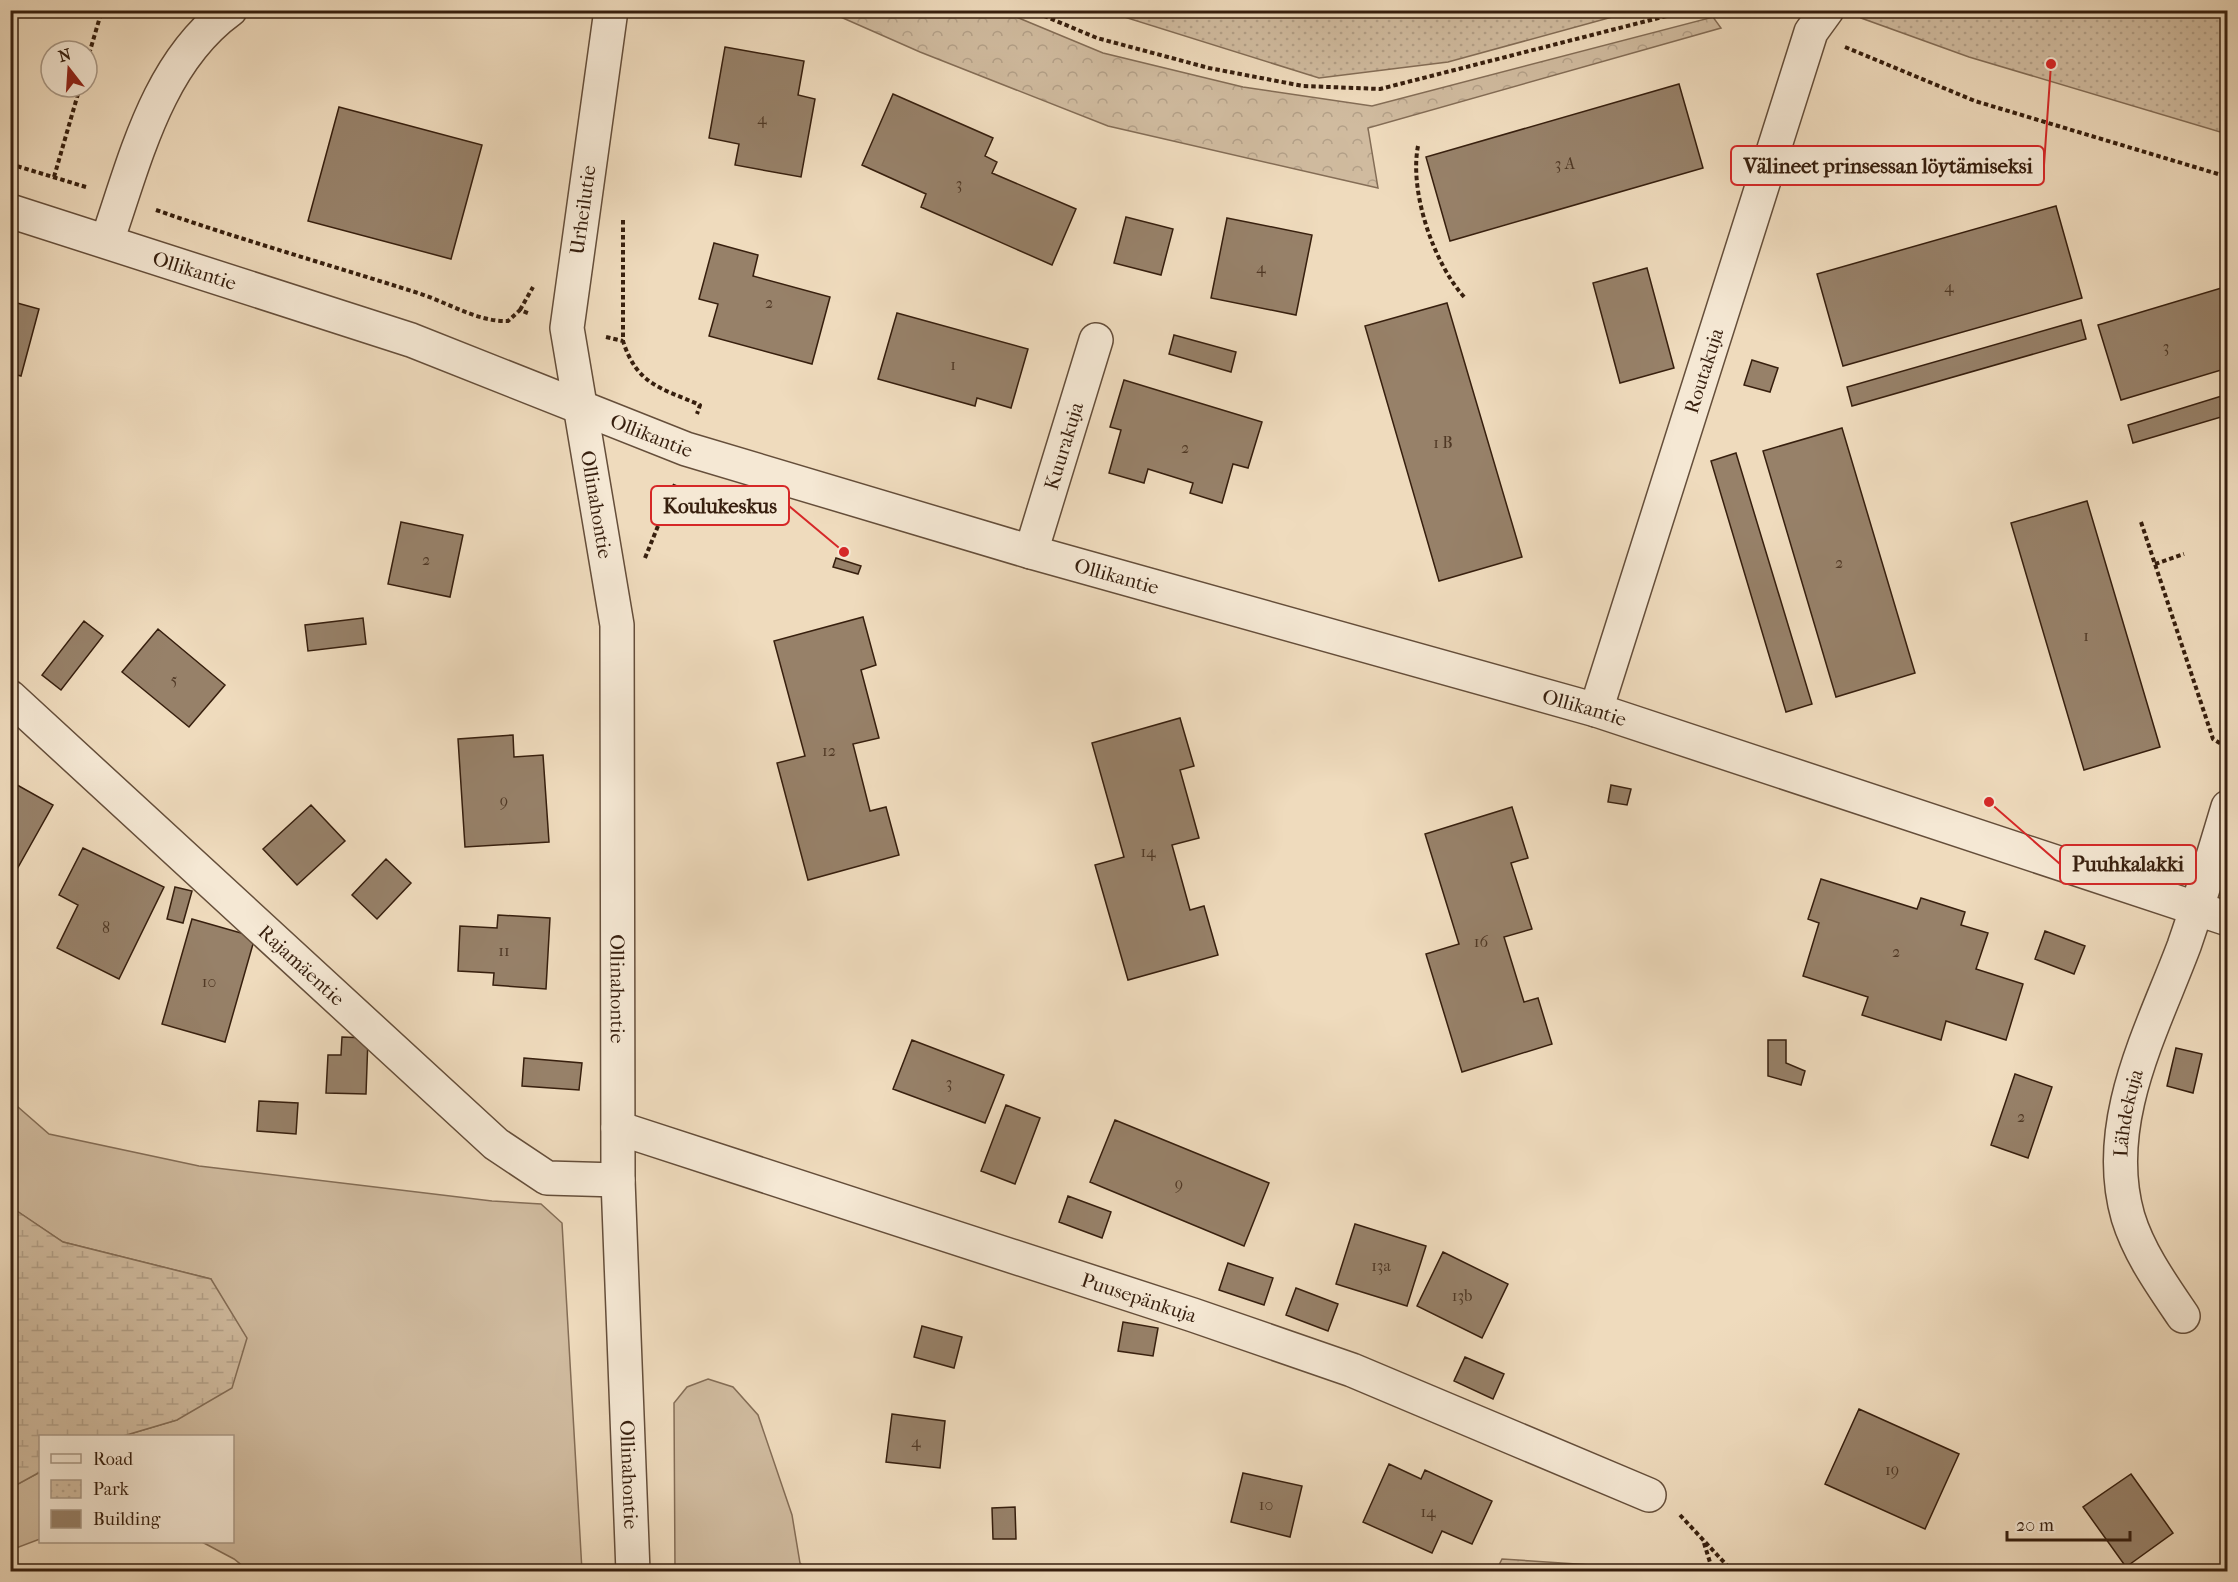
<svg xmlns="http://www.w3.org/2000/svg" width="2238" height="1582" font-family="'IM FELL French Canon',serif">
	<defs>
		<pattern id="forest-crowns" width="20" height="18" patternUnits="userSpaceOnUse" patternTransform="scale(1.5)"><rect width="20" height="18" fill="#d0bb9f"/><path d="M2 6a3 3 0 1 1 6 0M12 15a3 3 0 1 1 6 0" fill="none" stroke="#b3a088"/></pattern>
		<pattern id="wetland-marsh" width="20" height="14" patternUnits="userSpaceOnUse" patternTransform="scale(1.5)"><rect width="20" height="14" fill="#d0bb9f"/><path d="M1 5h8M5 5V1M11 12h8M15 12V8" fill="none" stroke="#b3a088"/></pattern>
		<pattern id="park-dots" width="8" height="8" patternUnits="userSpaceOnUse" patternTransform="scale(1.5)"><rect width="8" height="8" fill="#d0bb9f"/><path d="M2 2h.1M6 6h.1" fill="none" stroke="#b3a088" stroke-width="1.8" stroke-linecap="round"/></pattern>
	</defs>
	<rect width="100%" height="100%" fill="#efdbbd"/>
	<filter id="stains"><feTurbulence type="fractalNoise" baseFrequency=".00333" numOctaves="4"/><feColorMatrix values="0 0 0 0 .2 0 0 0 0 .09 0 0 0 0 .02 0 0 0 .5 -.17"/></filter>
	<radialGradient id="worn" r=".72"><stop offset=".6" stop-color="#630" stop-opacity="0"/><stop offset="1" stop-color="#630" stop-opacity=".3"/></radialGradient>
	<!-- grass -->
	<path fill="#d0bb9f" stroke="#846d56" stroke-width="1.5" d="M10,1100L49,1134L199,1166L492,1201L541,1204L562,1223L582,1571H249L234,1559L202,1542H232V1436H123L177,1420L211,1279L63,1242L11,1207Z
		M708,1379L733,1387L758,1415L792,1515L800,1563L809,1571H675L674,1403L687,1387Z
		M40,1472V1539L11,1550L10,1488Z"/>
	<!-- forest -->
	<path fill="url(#forest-crowns)" stroke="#846d56" stroke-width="1.5" d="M827,11H1002L1103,53L1243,87L1372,106L1713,17L1721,28L1368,128L1378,188L1108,126L920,52Z
		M1502,1559L1682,1571H1496Z"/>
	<!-- wetland -->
	<path fill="url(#wetland-marsh)" stroke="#846d56" stroke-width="1.5" d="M11,1207L63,1242L211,1279L247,1338L232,1388L177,1420L123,1436H40V1472L11,1488Z"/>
	<!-- park -->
	<path fill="url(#park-dots)" stroke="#846d56" stroke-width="1.5" d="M1105,11V10L1634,11L1448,62L1319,78Z
		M1865,11H2227V134L1969,57L1861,18Z"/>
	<!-- building -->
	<path fill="#978169" stroke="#371f0e" stroke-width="1.5" d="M725,47L804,61L798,95L815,99L801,177L735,165L739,144L709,138Z
		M1679,84L1703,168L1450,241L1426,157Z
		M893,94L993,138L985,156L997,162L992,173L1076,209L1052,265L921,207L926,194L862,165Z
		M339,107L482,145L451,259L308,221Z
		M2056,206L2082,298L1843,366L1817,274Z
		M1126,217L1173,229L1161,275L1114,263Z
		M1227,218L1312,235L1296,315L1211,298Z
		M714,243L758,255L753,276L830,297L812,364L709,336L718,304L699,299Z
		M1647,268L1674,368L1620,383L1593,283Z
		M2228,286V368L2121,400L2098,325Z
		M10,301L39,309L21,376L10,373Z
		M1447,303L1522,557L1439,581L1365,326Z
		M897,313L1028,349L1011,408L977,398L975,406L878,379Z
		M2081,320L2086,339L1852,406L1847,387Z
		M1174,335L1236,352L1231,372L1169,354Z
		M1752,360L1778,368L1770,392L1744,385Z
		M1124,380L1262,422L1248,468L1233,464L1222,503L1190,493L1193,483L1148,469L1144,483L1109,473L1121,430L1110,427Z
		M2228,394V415L2133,443L2128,425Z
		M1842,428L1915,673L1836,697L1763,451Z
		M1736,453L1812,704L1786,712L1711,461Z
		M2087,501L2160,747L2084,770L2011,523Z
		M401,522L463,535L450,597L388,584Z
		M836,558L861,566L858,574L833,567Z
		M863,617L876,665L861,670L879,738L853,744L870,811L886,807L899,855L808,880L777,763L805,756L774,641Z
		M363,618L366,644L308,651L305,625Z
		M84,621L103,636L61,690L42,675Z
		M158,629L225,685L189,727L122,672Z
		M1180,718L1194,766L1180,770L1199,838L1172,845L1190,910L1204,906L1218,955L1128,980L1095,865L1124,857L1092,743Z
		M513,735L514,757L543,755L549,842L465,847L458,739Z
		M10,781L53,805L12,878L10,877Z
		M1611,785L1631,789L1627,805L1608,802Z
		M311,805L345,841L297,885L263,849Z
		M1512,807L1528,858L1511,863L1532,929L1504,937L1524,1002L1538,998L1552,1044L1462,1072L1426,954L1459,944L1425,834Z
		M83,848L164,887L119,979L57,948L78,905L59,895Z
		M386,859L411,883L377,919L352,895Z
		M1821,879L1917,909L1921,898L1965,912L1961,925L1988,933L1976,969L2023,984L2006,1040L1946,1021L1941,1040L1862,1015L1868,997L1803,976L1819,923L1808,919Z
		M175,887L192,891L183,923L167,919Z
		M498,915L550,918L546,989L493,985L494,973L458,971L460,926L497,928Z
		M192,919L255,937L225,1042L162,1024Z
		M2045,931L2085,946L2074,974L2035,959Z
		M342,1037L368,1038L366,1094L326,1093L328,1055H341Z
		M912,1040L1004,1075L985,1123L893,1089Z
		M1768,1040H1786V1063L1805,1071L1801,1085L1768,1076Z
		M2176,1048L2202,1054L2193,1093L2167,1086Z
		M524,1058L582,1063L579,1090L522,1086Z
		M2015,1074L2052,1087L2028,1158L1991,1145Z
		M259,1101L298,1103L296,1134L257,1131Z
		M1006,1105L1040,1118L1015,1184L981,1171Z
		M1115,1120L1269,1183L1244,1246L1090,1182Z
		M1068,1196L1111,1212L1102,1238L1059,1222Z
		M1355,1224L1426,1246L1407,1306L1336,1284Z
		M1443,1252L1508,1284L1482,1338L1417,1306Z
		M1228,1263L1273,1278L1264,1305L1219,1290Z
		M1296,1288L1338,1304L1328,1331L1286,1315Z
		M1123,1322L1158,1328L1153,1356L1118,1351Z
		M922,1326L962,1337L954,1368L914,1357Z
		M1465,1357L1504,1374L1493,1399L1454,1381Z
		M1859,1409L1959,1454L1925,1529L1825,1484Z
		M892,1414L945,1421L940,1468L886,1462Z
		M1389,1464L1421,1479L1425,1470L1492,1501L1472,1544L1442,1531L1432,1553L1363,1522Z
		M1243,1473L1302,1486L1290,1537L1231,1522Z
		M2131,1474L2173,1533L2126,1567L2083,1507Z
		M1015,1507L1016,1539H993L992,1508Z"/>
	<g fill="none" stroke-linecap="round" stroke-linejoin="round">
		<defs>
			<g id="minor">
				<path id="s1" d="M611,10L567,328L617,625L618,1180L633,1572"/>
				<path id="s2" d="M10,211L411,340L686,449L1031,552L1596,710L2228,919"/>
				<path d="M107,241C135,161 157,63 230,10"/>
				<path id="s3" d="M1031,552L1096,340"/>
				<path id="s4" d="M10,697L496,1144L547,1178L618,1180"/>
				<path id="s5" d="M1596,710L1811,32L1827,10"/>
				<path id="s6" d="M618,1128L1193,1315L1352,1370L1649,1495"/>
				<path id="s7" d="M2183,1316C2162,1285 2139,1253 2128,1217C2101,1123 2152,1031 2184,946C2200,900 2214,854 2228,807"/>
			</g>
		</defs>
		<!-- minor casing -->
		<use href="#minor" stroke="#654e3a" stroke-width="36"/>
		<!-- path -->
		<path stroke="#371f0e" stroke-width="4" stroke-dasharray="4.5 3" stroke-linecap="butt" d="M1030,10L1097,38L1209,68L1303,86L1380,89L1690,10
			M1845,47L1975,101L2228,177
			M87,61L102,10
			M1418,146C1409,192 1434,264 1465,298
			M10,164L86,187
			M54,177L80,87
			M156,210C242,240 330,265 418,293C447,302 477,322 508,321L520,310L530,314
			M623,220V341C637,385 661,388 700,405L697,414
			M520,310L533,287
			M606,337L623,341
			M2141,522L2213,739L2228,748
			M645,558L675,484
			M2155,564L2184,554
			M1680,1515L1733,1572
			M1704,1543L1713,1572"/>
		<!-- minor -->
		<use href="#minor" stroke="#f5e8d4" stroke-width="33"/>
	</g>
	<g text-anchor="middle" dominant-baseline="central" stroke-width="4.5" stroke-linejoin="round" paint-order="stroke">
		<!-- number labels -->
		<g font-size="16" fill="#4f3825">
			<text x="762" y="118">4</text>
			<text x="1565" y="163">3 A</text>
			<text x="959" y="183">3</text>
			<text x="1261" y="267">4</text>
			<text x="1949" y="286">4</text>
			<text x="769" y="302">2</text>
			<text x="2166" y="346">3</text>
			<text x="953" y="364">1</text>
			<text x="1443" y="442">1 B</text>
			<text x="1185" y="447">2</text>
			<text x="426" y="559">2</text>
			<text x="1839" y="562">2</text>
			<text x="2086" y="635">1</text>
			<text x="174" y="679">5</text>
			<text x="829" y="750">12</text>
			<text x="504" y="800">9</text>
			<text x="1148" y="851">14</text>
			<text x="106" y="927">8</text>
			<text x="1481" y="941">16</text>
			<text x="504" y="950">11</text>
			<text x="1896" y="951">2</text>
			<text x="209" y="981">10</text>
			<text x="949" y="1082">3</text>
			<text x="2021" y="1116">2</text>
			<text x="1179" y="1183">9</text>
			<text x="1381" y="1265">13a</text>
			<text x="1462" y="1295">13b</text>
			<text x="916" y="1441">4</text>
			<text x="1892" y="1469">19</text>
			<text x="1266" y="1504">10</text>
			<text x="1428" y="1511">14</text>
		</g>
		<!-- street labels -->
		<g font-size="20" fill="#371f0e" stroke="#f5e8d4">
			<text transform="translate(583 210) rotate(-82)">Urheilutie</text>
			<text stroke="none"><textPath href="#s2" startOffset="194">Ollikantie</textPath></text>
			<text stroke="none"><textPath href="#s5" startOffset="356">Routakuja</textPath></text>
			<text stroke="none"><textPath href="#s2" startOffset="680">Ollikantie</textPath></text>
			<text stroke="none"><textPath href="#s3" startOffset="111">Kuurakuja</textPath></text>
			<text stroke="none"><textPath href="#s1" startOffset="500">Ollinahontie</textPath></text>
			<text stroke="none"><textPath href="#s2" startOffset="1166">Ollikantie</textPath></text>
			<text stroke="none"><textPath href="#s2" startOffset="1652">Ollikantie</textPath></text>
			<text stroke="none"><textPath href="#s4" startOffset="396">Rajamäentie</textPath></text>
			<text stroke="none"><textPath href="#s1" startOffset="986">Ollinahontie</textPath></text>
			<text stroke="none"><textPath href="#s7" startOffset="219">Lähdekuja</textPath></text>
			<text stroke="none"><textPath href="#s6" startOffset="548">Puusepänkuja</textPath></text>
			<text stroke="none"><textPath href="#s1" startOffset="1472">Ollinahontie</textPath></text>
		</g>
	</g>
	<!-- callouts -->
	<path fill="none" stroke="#d62828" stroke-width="2" d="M2051 64L2044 165M844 552L789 506M1989 802L2060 864"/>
	<g fill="#d62828" stroke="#f5e8d4" stroke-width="2">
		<circle cx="2051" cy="64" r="6"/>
		<circle cx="844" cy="552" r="6"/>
		<circle cx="1989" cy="802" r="6"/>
	</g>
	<g fill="#f5e8d4" stroke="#d62828" stroke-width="2">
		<rect x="1731" y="146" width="313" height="39" rx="6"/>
		<rect x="651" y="486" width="138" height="39" rx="6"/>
		<rect x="2060" y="845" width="136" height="39" rx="6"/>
	</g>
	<g font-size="21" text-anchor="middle" font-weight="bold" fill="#371f0e">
		<text x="1888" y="173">Välineet prinsessan löytämiseksi</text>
		<text x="720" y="513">Koulukeskus</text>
		<text x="2128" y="871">Puuhkalakki</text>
	</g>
	<!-- margin -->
	<rect width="2238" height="1582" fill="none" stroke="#efdbbd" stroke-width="36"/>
	<rect x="12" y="12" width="2214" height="1558" fill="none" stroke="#371f0e" stroke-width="3"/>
	<rect x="18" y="18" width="2202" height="1546" fill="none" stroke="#371f0e" stroke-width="1.5"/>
	<!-- legend -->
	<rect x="39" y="1435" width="195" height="108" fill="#f5e8d4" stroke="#a99885" stroke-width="1.5"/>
	<rect x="51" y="1454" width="30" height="9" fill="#f5e8d4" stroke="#a99885" stroke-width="1.5"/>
	<text x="93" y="1465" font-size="18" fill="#371f0e">Road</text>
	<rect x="51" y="1480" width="30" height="18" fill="url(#park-dots)" stroke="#a99885" stroke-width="1.5"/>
	<text x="93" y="1495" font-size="18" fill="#371f0e">Park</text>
	<rect x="51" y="1510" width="30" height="18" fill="#978169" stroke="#a99885" stroke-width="1.5"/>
	<text x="93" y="1525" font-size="18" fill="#371f0e">Building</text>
	<!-- north arrow -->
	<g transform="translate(69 69) rotate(343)"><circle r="28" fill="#f5e8d4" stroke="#a99885" stroke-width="1.5"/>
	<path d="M0-4.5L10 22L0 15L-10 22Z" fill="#8f2418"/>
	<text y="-9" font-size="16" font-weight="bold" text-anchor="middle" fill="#371f0e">N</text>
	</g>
	<!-- scale -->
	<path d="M2007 1531v9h123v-9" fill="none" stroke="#371f0e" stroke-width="3"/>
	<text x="2016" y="1531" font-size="18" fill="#371f0e" stroke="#f5e8d4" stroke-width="4.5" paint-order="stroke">20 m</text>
	<rect width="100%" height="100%" filter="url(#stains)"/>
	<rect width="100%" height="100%" fill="url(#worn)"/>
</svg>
